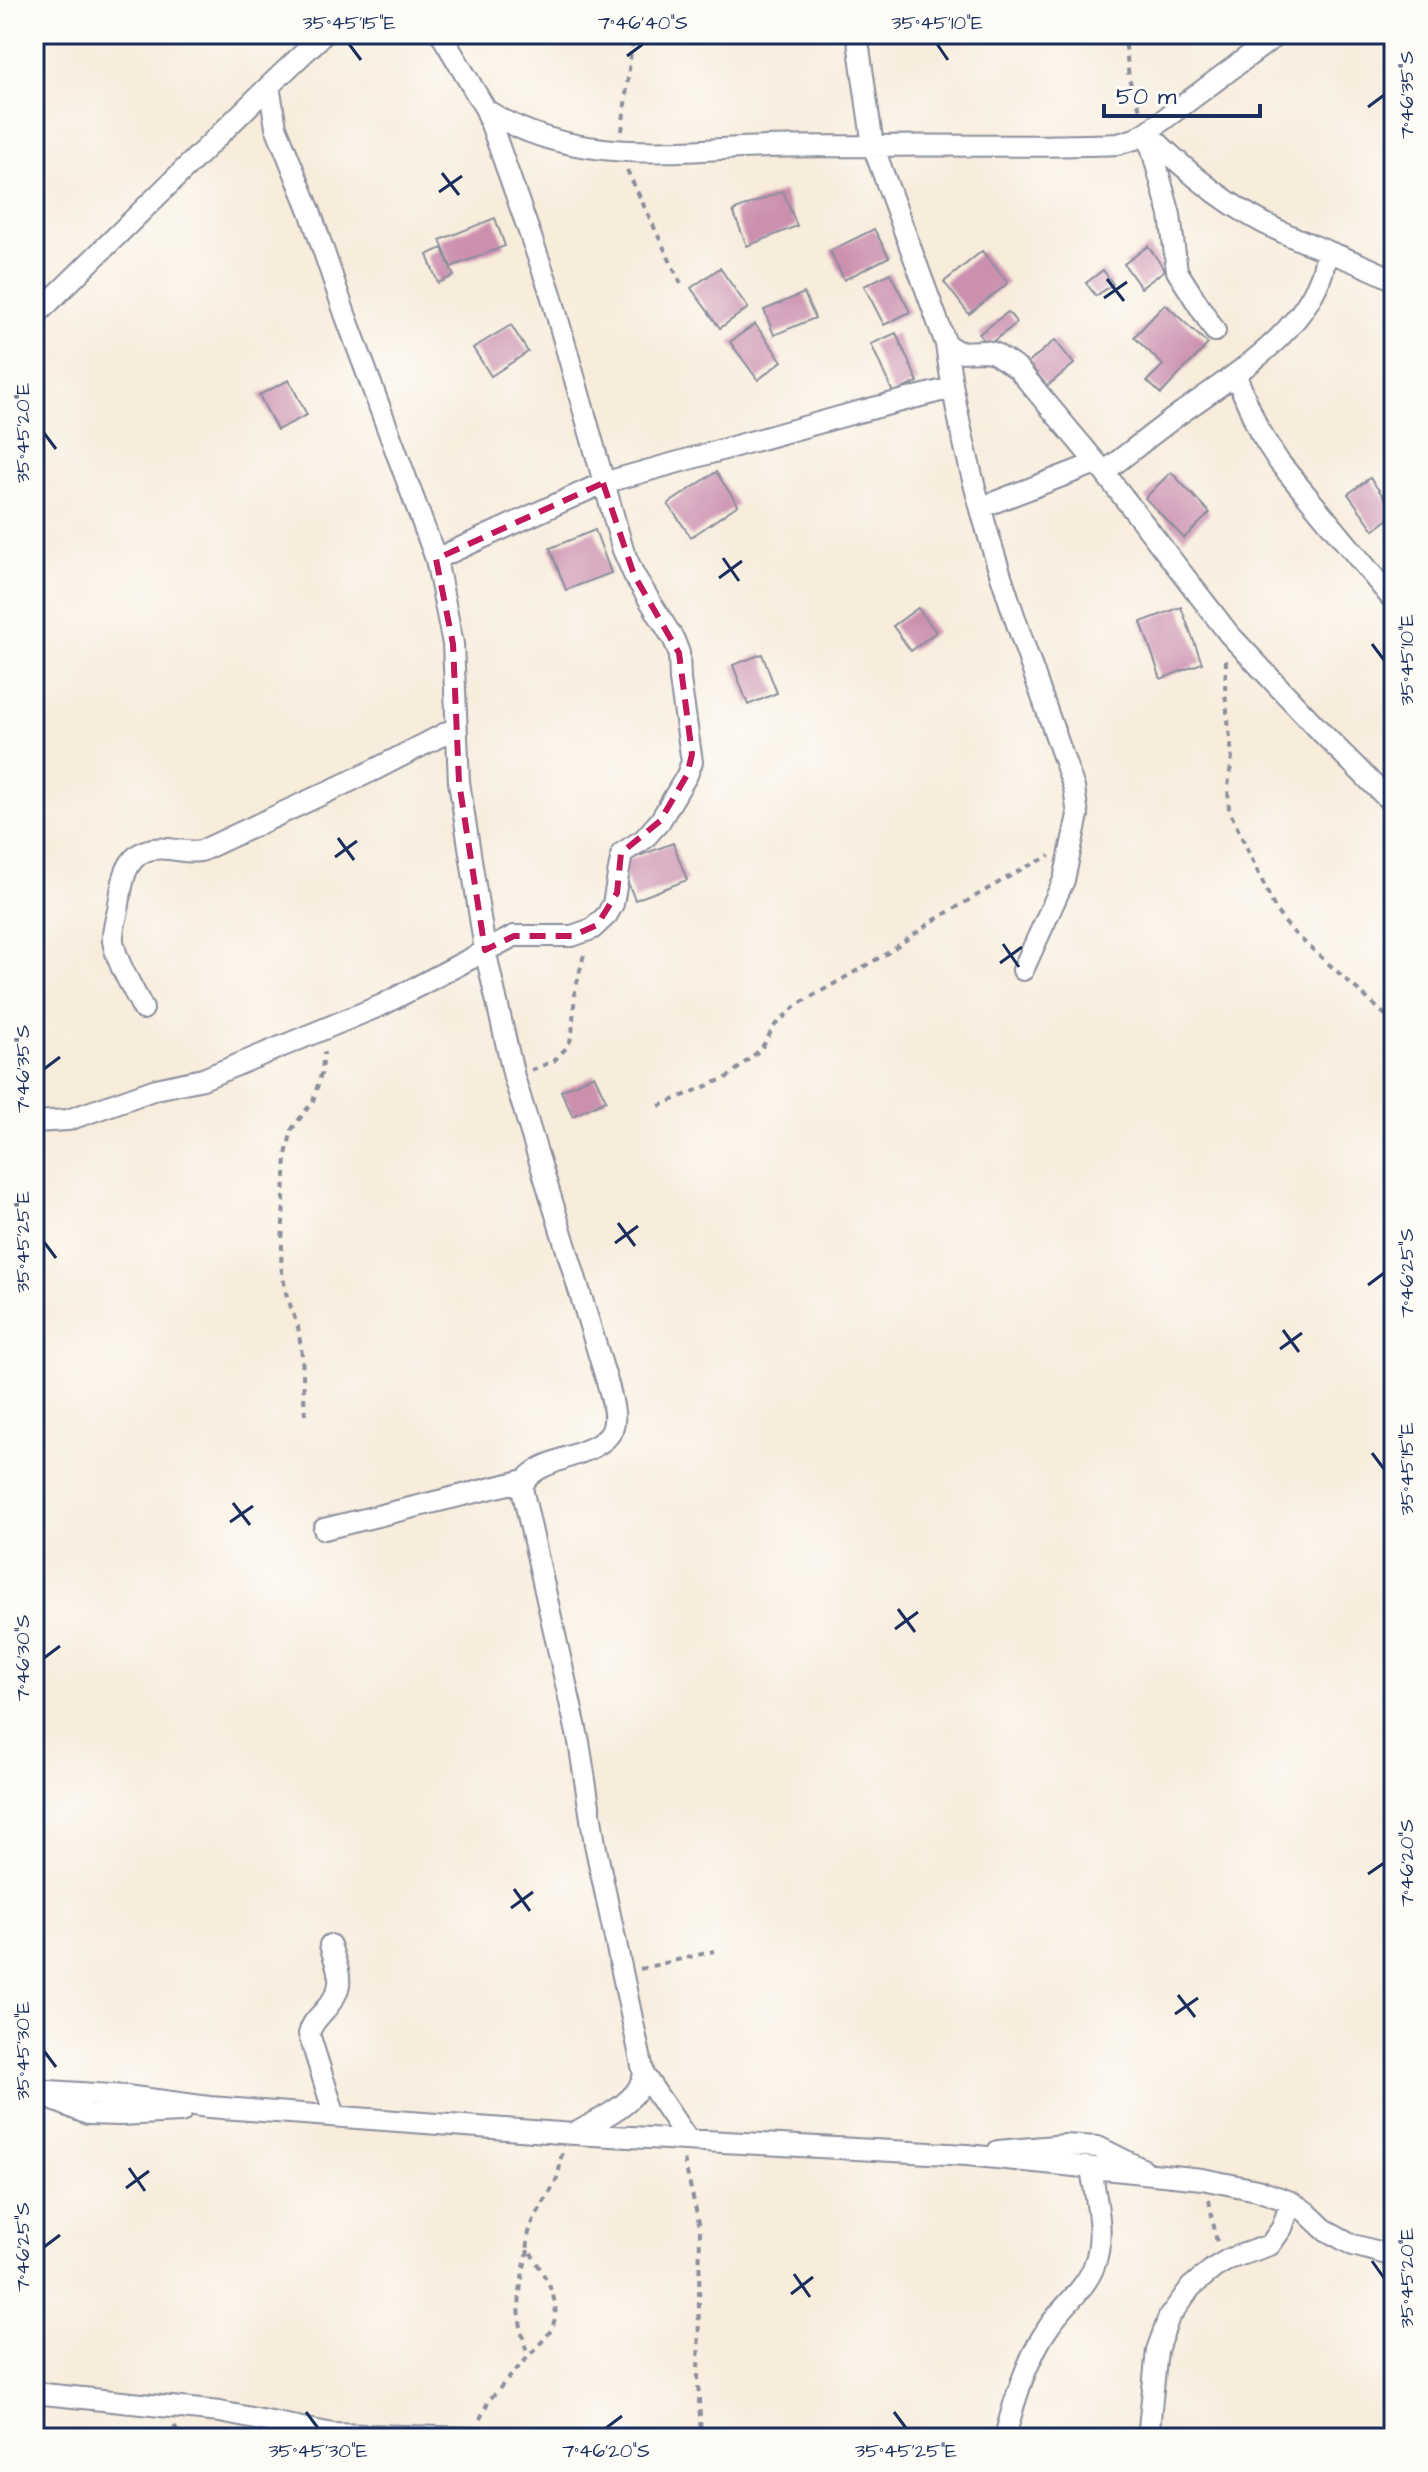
<svg xmlns="http://www.w3.org/2000/svg" width="1428" height="2472" font-family="'Architects Daughter',sans-serif">
	<rect width="100%" height="100%" fill="#fdfcf7"/>
	<filter id="ink" filterUnits="userSpaceOnUse"><feTurbulence type="fractalNoise" baseFrequency=".0125" numOctaves="2"/><feDisplacementMap in="SourceGraphic" scale="16" xChannelSelector="R" yChannelSelector="G"/><feConvolveMatrix kernelMatrix="1 2 1 2 8 2 1 2 1" color-interpolation-filters="sRGB"/></filter>
	<filter id="wash" filterUnits="userSpaceOnUse"><feTurbulence type="fractalNoise" baseFrequency=".006" numOctaves="4" result="noise"/><feDisplacementMap in="SourceGraphic" scale="32" xChannelSelector="R" yChannelSelector="G"/><feGaussianBlur stdDeviation="1.8" result="paint"/><feColorMatrix in="noise" values="0 0 0 0 0 0 0 0 0 0 0 0 0 0 0 0 0 1.4 0 .05"/><feComposite in="paint" operator="in"/></filter>
	<g filter="url(#wash)">
		<rect width="100%" height="100%" fill="#f8ecdb"/>
		<g id="blocks">
			<!-- building -->
			<path fill="#cc90af" d="M783,191L797,226L747,246L733,211Z
				M495,218L505,246L451,267L440,240Z
				M874,229L889,257L844,280L830,251Z
				M1148,246L1165,270L1141,288L1124,264Z
				M442,248L454,276L438,283L427,255Z
				M982,251L1008,283L969,314L944,282Z
				M720,268L748,308L720,328L691,288Z
				M1103,270L1113,284L1096,296L1086,283Z
				M890,273L910,312L884,325L864,286Z
				M804,293L815,318L774,335L764,310Z
				M1165,304L1208,344L1161,394L1147,381L1163,365L1134,337Z
				M1008,312L1017,323L988,345L979,334Z
				M755,324L782,361L758,380L730,342Z
				M511,325L528,352L491,376L473,348Z
				M896,333L918,382L893,393L871,344Z
				M1055,340L1074,364L1047,386L1028,363Z
				M289,380L307,415L277,430L259,395Z
				M716,472L738,505L691,537L668,504Z
				M1171,472L1210,513L1184,538L1145,498Z
				M1370,478L1394,511V515L1374,530L1348,494Z
				M595,530L611,573L566,590L550,548Z
				M1181,607L1202,663L1161,679L1141,622Z
				M918,608L936,632L911,651L893,626Z
				M762,654L777,693L748,705L733,665Z
				M673,843L687,880L635,900L620,863Z
				M594,1075L606,1100L573,1116L561,1091Z"/>
		</g>
	</g>
	<g filter="url(#ink)">
		<use href="#blocks" fill-opacity="0" stroke="#8a8e9c" stroke-width="2"/>
		<g fill="none" stroke-linecap="round" stroke-linejoin="round">
			<defs>
				<path id="minor" d="M857,34L873,146L946,344L958,352L985,351L994,353L1018,369L1104,472L1229,634L1322,733L1394,805
					M269,86L276,127L310,211L345,314L436,559L453,644L459,782L485,950L514,1077L609,1388C612,1401 618,1420 611,1432C596,1459 530,1457 522,1488L579,1742L595,1844L644,2075C638,2104 597,2120 574,2134
					M486,110C563,160 653,153 740,148C783,146 825,146 868,146C951,144 1035,148 1118,144L1135,139L1147,132L1278,34
					M1147,132C1186,172 1229,208 1280,231C1317,249 1358,261 1394,280
					M1148,135L1170,215L1177,271L1215,331
					M34,317L269,86L324,34
					M946,344C966,497 1024,643 1074,788L1078,815L1064,880L1023,970
					M1236,376L1259,431L1279,462L1394,601
					M1104,472C1130,452 1156,431 1182,412C1232,377 1299,336 1321,276C1324,268 1325,260 1327,252
					M982,507L1096,463
					M436,559L603,483L854,413L952,388
					M143,1009C133,988 117,964 113,941C112,931 116,920 118,910C122,889 122,861 145,851C163,844 183,854 201,851L372,771L456,728
					M34,1122L68,1120L156,1089L203,1079L382,1005L514,936H572L592,929L607,915L613,904L622,853L644,839L660,821L687,775L692,762L680,680L679,653L674,640L634,575L623,550L550,291L486,110L441,34
					M324,1529L525,1480
					M330,1945C340,1976 347,1986 323,2012C317,2019 311,2024 309,2034L335,2116
					M644,2075L688,2140
					M34,2090L126,2096L209,2107L574,2134L967,2155L1202,2179L1257,2190L1291,2202L1305,2211L1324,2229L1353,2245L1394,2256
					M41,2095L88,2114L119,2115L181,2112
					M998,2151L1065,2145L1098,2147L1144,2170
					M34,2393L220,2412L333,2434L476,2438
					M1005,2438C1014,2400 1027,2357 1050,2325C1064,2305 1086,2288 1094,2266C1106,2235 1096,2200 1091,2169
					M1148,2438L1157,2350L1169,2317L1191,2287L1214,2268L1229,2259L1270,2245L1282,2228L1291,2202"/>
			</defs>
			<!-- minor casing -->
			<use href="#minor" stroke="#8a8e9c" stroke-width="24"/>
			<!-- path -->
			<path stroke="#8a8e9c" stroke-width="4" stroke-dasharray="6 6" stroke-linecap="butt" d="M183,34C215,45 254,42 287,39
				M1120,34L1126,47L1129,79L1141,112
				M622,131L633,34
				M627,170L681,284
				M1226,660L1225,693L1232,757L1228,787L1229,810L1276,911L1291,930L1391,1020
				M531,1070L554,1061L568,1046L572,1036L575,991L584,954
				M659,1106L728,1077L761,1049L775,1025L797,1005L886,954L933,921L1022,869L1050,856
				M305,1415L302,1355L298,1327L286,1293L281,1266L286,1155L292,1129L313,1101L322,1071L324,1052
				M640,1969L714,1951
				M684,2160L700,2227L698,2380L701,2438
				M1209,2200L1217,2243
				M528,2250C518,2290 515,2317 528,2355
				M480,2419L489,2400L547,2336C569,2306 543,2275 528,2248C524,2225 549,2199 557,2178C560,2170 560,2161 562,2153
				M174,2426L181,2438"/>
			<!-- minor -->
			<use href="#minor" stroke="#fff" stroke-width="20"/>
		</g>
	</g>
	<!-- marked area -->
	<path fill="none" stroke="#c2185b" stroke-width="6" stroke-dasharray="16 10" stroke-linejoin="round" d="M603,483L634,575L679,653L692,754L687,775L660,821L621,853L617,893L597,925L572,936H514L485,950L459,782L453,644L436,559Z"/>
	<!-- ticks -->
	<path fill="none" stroke="#1b2f5e" stroke-width="3" d="M349,44L361,60M937,44L948,60M627,56L643,44M1368,107L1384,95M442,173L459,195M439,192L462,176M1107,279L1124,301M1104,298L1127,282M44,433L56,449M723,558L739,581M719,578L742,561M1372,644L1384,660M338,838L354,860M335,857L357,841M1003,944L1019,967M1000,963L1022,947M44,1069L60,1057M618,1223L635,1246M44,1242L56,1258M615,1243L638,1226M1368,1285L1384,1273M1283,1330L1299,1352M1280,1349L1302,1333M1372,1453L1384,1469M233,1503L250,1525M230,1522L253,1506M898,1609L915,1632M895,1629L918,1612M44,1658L60,1646M1368,1874L1384,1863M514,1889L530,1911M511,1908L533,1892M1178,1995L1195,2017M1175,2014L1198,1998M44,2051L56,2067M129,2168L145,2191M126,2188L149,2171M44,2247L60,2235M1372,2261L1384,2278M794,2274L810,2297M791,2294L813,2277M306,2412L318,2428M894,2412L906,2428M606,2428L622,2416"/>
	<!-- margin -->
	<rect width="1428" height="2472" fill="none" stroke="#fdfcf7" stroke-width="88"/>
	<!-- scale -->
	<path d="M1104 104v12h156v-12" fill="none" stroke="#1b2f5e" stroke-width="4"/>
	<text x="1116" y="104" font-size="24" fill="#1b2f5e" stroke="#fdfcf7" stroke-width="6" paint-order="stroke">50 m</text>
	<rect x="44" y="44" width="1340" height="2384" fill="none" stroke="#1b2f5e" stroke-width="3"/>
	<g font-size="20" text-anchor="middle" fill="#1b2f5e">
		<text x="349" y="29">35°45'15"E</text>
		<text x="643" y="29">7°46'40"S</text>
		<text x="937" y="29">35°45'10"E</text>
		<text transform="translate(1406 95) rotate(-90)" y="7">7°46'35"S</text>
		<text transform="translate(22 433) rotate(-90)" y="7">35°45'20"E</text>
		<text transform="translate(1406 660) rotate(-90)" y="7">35°45'10"E</text>
		<text transform="translate(22 1069) rotate(-90)" y="7">7°46'35"S</text>
		<text transform="translate(22 1242) rotate(-90)" y="7">35°45'25"E</text>
		<text transform="translate(1406 1273) rotate(-90)" y="7">7°46'25"S</text>
		<text transform="translate(1406 1469) rotate(-90)" y="7">35°45'15"E</text>
		<text transform="translate(22 1658) rotate(-90)" y="7">7°46'30"S</text>
		<text transform="translate(1406 1863) rotate(-90)" y="7">7°46'20"S</text>
		<text transform="translate(22 2051) rotate(-90)" y="7">35°45'30"E</text>
		<text transform="translate(22 2247) rotate(-90)" y="7">7°46'25"S</text>
		<text transform="translate(1406 2278) rotate(-90)" y="7">35°45'20"E</text>
		<text x="318" y="2457">35°45'30"E</text>
		<text x="606" y="2457">7°46'20"S</text>
		<text x="906" y="2457">35°45'25"E</text>
	</g>
</svg>
